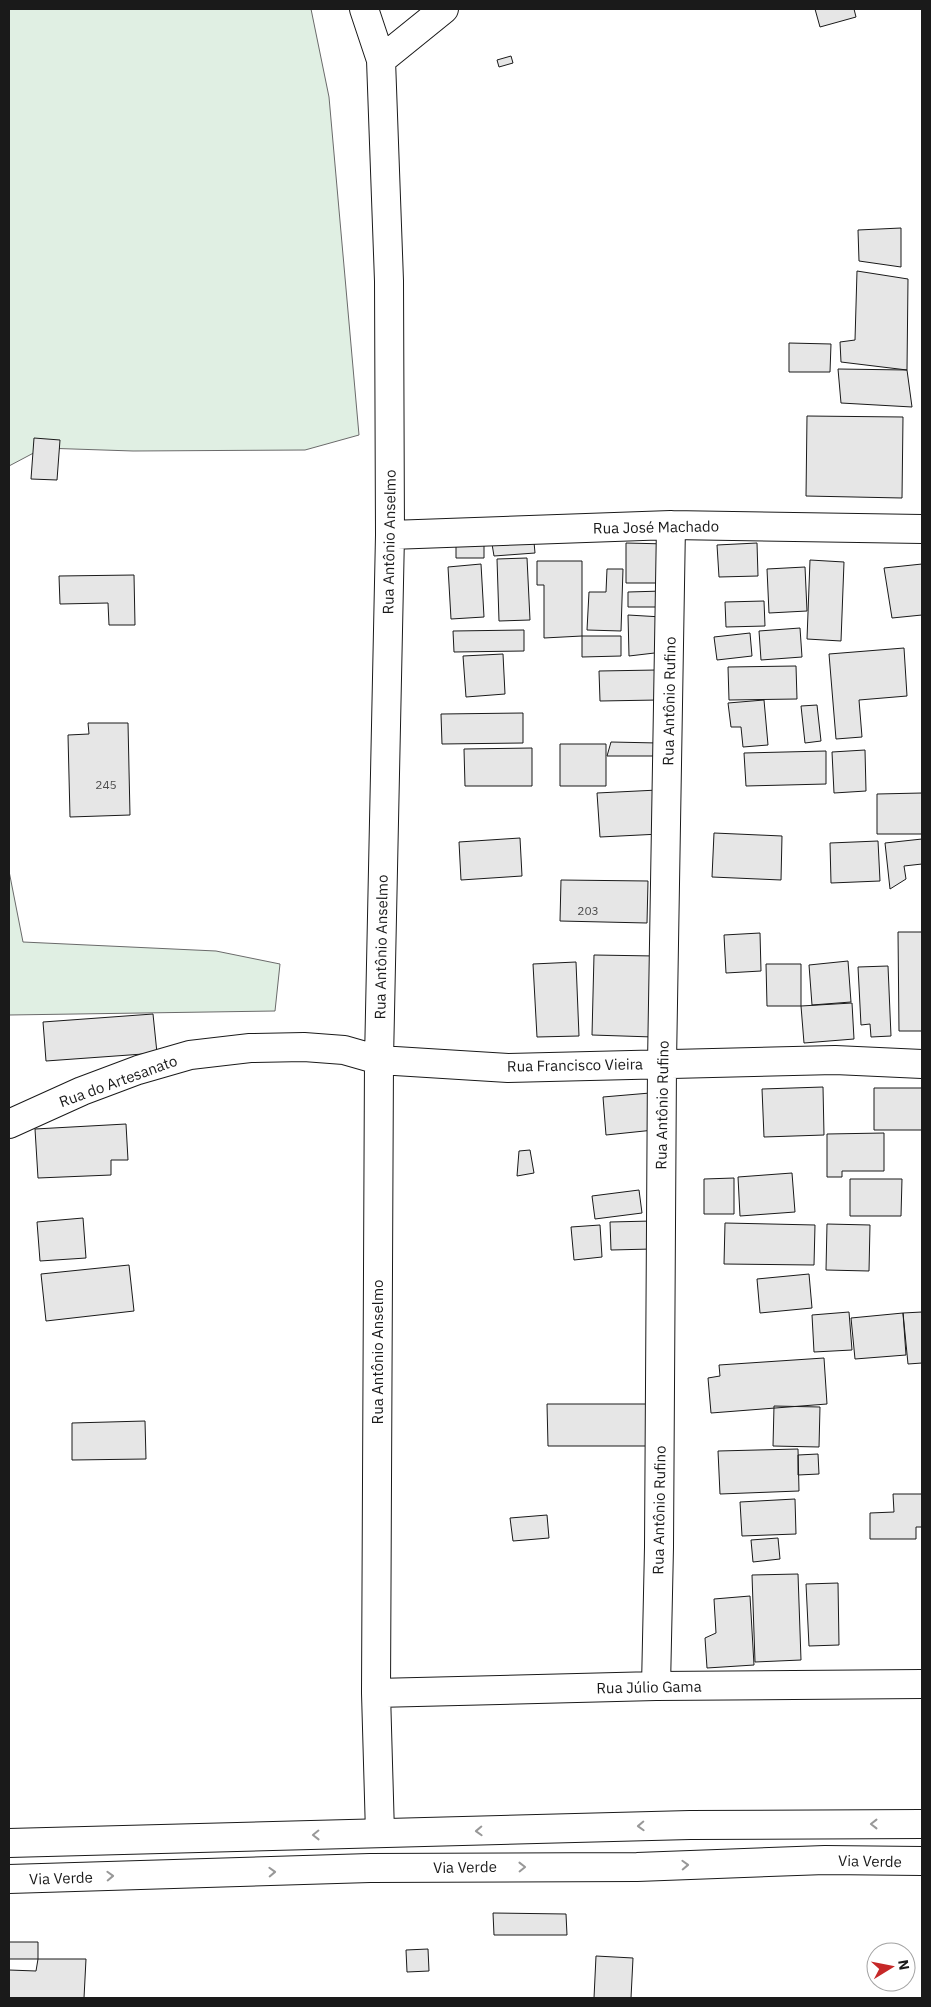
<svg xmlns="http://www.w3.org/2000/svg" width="931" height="2007" font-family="'IBM Plex Sans',sans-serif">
	<rect width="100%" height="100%" fill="#fff"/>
	<!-- green -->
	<path fill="#e0efe3" stroke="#6a6a6a" d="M9,9H311L329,97L359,435L305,450L133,451L43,448L9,466Z
		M9,871L23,942L216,951L280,964L275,1011L9,1015Z"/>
	<!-- building -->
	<path fill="#e6e6e6" stroke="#1a1a1a" d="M815,9H854L856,17L820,27Z
		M511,56L513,63L499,67L497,60Z
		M901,228V267L859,261L858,230Z
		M857,271L908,279L907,370L841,362L840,342L855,340Z
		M789,343L831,344L830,372H789Z
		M838,369L907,370L912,407L841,403Z
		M807,416L903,417L902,498L806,496Z
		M34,438L60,440L57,480L31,479Z
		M456,538L484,539V558H456Z
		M534,542L535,553L494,556L492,544Z
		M626,543L667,544V583H626Z
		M757,543L758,576L719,577L717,545Z
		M527,558L530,620L499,621L497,559Z
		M810,560L844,562L841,641L807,639Z
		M537,561H582V636L544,638V585H537Z
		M481,564L484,617L451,619L448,567Z
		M922,564V615L892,618L884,568Z
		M805,567L807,611L769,613L767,569Z
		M607,569H623L621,631L587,630L589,592H606Z
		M134,575L135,625H109L108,603L60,604L59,576Z
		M663,591V607H628V592Z
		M764,601L765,626L726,627L725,602Z
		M628,615L662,617L663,652L629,656Z
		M800,628L802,657L761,660L759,631Z
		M524,630V651L454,652L453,631Z
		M750,633L752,656L717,660L714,637Z
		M582,636H621V656L582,657Z
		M904,648L907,696L859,700L862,737L836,739L829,654Z
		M503,654L505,694L466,697L463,656Z
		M796,666L797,699L729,700L728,667Z
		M657,670L658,700L600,701L599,671Z
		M764,700L768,745L743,747L741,727H731L728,703Z
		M817,705L821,741L805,743L801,706Z
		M523,713V743L442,744L441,714Z
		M88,723H128L130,815L70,817L68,735L89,734Z
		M611,742L658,743L659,756H607Z
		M560,744H606V786H560Z
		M532,748V786H465L464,749Z
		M865,750L866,791L834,793L832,752Z
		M826,751V784L746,786L744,753Z
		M658,790L660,834L600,837L597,793Z
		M922,793V834H877V794Z
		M714,833L782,836L781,880L712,877Z
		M520,838L522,876L461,880L459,842Z
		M922,839V864L904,866L906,879L890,889L885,843Z
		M878,841L880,881L831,883L830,843Z
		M561,880L648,881L647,923L560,921Z
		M898,932H922V1031H899Z
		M760,933L761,971L726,973L724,935Z
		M594,955L655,956L653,1037L592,1035Z
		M848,961L851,1002L812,1005L809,965Z
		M576,962L579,1036L537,1037L533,964Z
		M766,964H801V1006H767Z
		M888,966L891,1036L871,1037L870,1024L861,1025L858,967Z
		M852,1003L854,1039L804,1043L801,1006Z
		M153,1014L157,1053L46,1061L43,1022Z
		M823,1087L824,1135L764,1137L762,1089Z
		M874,1088H922V1130H874Z
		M650,1093L654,1130L606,1135L603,1097Z
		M126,1124L128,1160H111V1175L38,1178L35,1129Z
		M884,1133V1171H842V1177H827V1134Z
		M530,1150L534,1173L517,1176L519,1151Z
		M792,1173L795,1212L740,1216L738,1177Z
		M734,1178V1214H704V1179Z
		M850,1179H902L901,1216H850Z
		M639,1190L642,1213L595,1219L592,1196Z
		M83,1218L86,1258L40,1261L37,1222Z
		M652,1221V1249L611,1250L610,1222Z
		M725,1223L815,1225L814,1265L724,1264Z
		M827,1224L870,1225L869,1271L826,1270Z
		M600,1225L602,1257L574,1260L571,1227Z
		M129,1265L134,1311L46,1321L41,1274Z
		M809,1274L812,1308L760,1313L757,1279Z
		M849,1312L852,1350L814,1352L812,1315Z
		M922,1312V1363L908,1364L903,1313Z
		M903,1313L906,1355L855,1359L851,1318Z
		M824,1358L827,1404L711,1413L708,1378L720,1376L719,1365Z
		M547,1404H655V1446H548Z
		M774,1406L820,1407L819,1447L773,1446Z
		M145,1421L146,1459L72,1460V1423Z
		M798,1449L799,1491L720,1494L718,1451Z
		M818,1454L819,1474L798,1475V1455Z
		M893,1494H922V1527H916V1539H870V1513L894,1512Z
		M795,1499L796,1534L742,1536L740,1502Z
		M547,1515L549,1538L513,1541L510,1518Z
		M778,1538L780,1559L753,1562L751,1540Z
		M798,1574L801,1660L755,1662L752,1575Z
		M838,1583L839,1645L809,1646L806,1584Z
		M750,1596L754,1665L707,1668L705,1638L716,1633L714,1599Z
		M493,1913L566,1914L567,1935H494Z
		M9,1942H38V1959H9Z
		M428,1949L429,1971L407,1972L406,1950Z
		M596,1956L633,1958L631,1998H594Z
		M38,1959H86L84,1998H9V1970L36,1971Z"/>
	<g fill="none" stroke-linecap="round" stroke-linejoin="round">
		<defs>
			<path id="minor" d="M364,9L381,60L389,281L390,535L379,1060L376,1693L380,1833
				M381,60L444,9
				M390,535L671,525L922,529
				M9,1124L82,1091L138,1070L190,1055L250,1048L304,1047L344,1050L379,1060L508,1068L835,1060L922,1064
				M656,1686L659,1547L662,1063L671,525
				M376,1693L656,1686L922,1684"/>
			<path id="primary" d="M9,1843L690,1825L922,1824
				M9,1879L370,1868L637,1867L825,1860L922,1861"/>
		</defs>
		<!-- minor casing -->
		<use href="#minor" stroke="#1a1a1a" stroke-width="30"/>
		<!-- primary casing -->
		<use href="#primary" stroke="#1a1a1a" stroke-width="30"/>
		<!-- minor -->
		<use href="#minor" stroke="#fff" stroke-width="28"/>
		<!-- primary -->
		<use href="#primary" stroke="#fff" stroke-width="28"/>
	</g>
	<!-- one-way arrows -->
	<defs><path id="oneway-chevron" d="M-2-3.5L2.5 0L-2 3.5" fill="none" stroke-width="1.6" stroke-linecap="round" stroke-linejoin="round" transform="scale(1.25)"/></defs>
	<g stroke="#989898">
		<use href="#oneway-chevron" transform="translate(874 1824) rotate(180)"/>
		<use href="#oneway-chevron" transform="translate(641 1826) rotate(178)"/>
		<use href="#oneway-chevron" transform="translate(479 1831) rotate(178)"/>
		<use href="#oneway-chevron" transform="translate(316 1835) rotate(179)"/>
		<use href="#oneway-chevron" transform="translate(685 1865) rotate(-2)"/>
		<use href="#oneway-chevron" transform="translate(522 1867) rotate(-1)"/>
		<use href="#oneway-chevron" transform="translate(272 1872) rotate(-2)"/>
		<use href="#oneway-chevron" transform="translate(110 1876) rotate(-2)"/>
	</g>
	<g text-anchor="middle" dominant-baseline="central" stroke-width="4" stroke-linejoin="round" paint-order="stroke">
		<!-- number labels -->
		<g font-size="12" fill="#4d4d4d">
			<text x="106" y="784">245</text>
			<text x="588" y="910">203</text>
		</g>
		<!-- street labels -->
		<g font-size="15" fill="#1a1a1a" stroke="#fff">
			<text transform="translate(656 527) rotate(-1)">Rua José Machado</text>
			<text transform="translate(389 542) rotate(-89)">Rua Antônio Anselmo</text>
			<text transform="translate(669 701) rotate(-89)">Rua Antônio Rufino</text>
			<text transform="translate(381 947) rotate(-89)">Rua Antônio Anselmo</text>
			<text transform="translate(575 1065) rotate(-1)">Rua Francisco Vieira</text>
			<text transform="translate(118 1081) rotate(-20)">Rua do Artesanato</text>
			<text transform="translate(662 1105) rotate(-89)">Rua Antônio Rufino</text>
			<text transform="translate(377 1352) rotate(-90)">Rua Antônio Anselmo</text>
			<text transform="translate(659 1510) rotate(-89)">Rua Antônio Rufino</text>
			<text transform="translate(649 1687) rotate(-1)">Rua Júlio Gama</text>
			<text transform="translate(870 1861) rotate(1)">Via Verde</text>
			<text transform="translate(465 1867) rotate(-1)">Via Verde</text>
			<text transform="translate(61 1878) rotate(-2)">Via Verde</text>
		</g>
	</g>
	<!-- border -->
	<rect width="931" height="2007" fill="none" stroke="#1a1a1a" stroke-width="20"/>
	<!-- north arrow -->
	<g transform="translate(891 1967) rotate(80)"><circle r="24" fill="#ffffff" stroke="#a3a3a3"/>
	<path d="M0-4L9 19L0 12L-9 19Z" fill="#c62828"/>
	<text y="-8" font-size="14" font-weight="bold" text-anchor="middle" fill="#1a1a1a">N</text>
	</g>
</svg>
